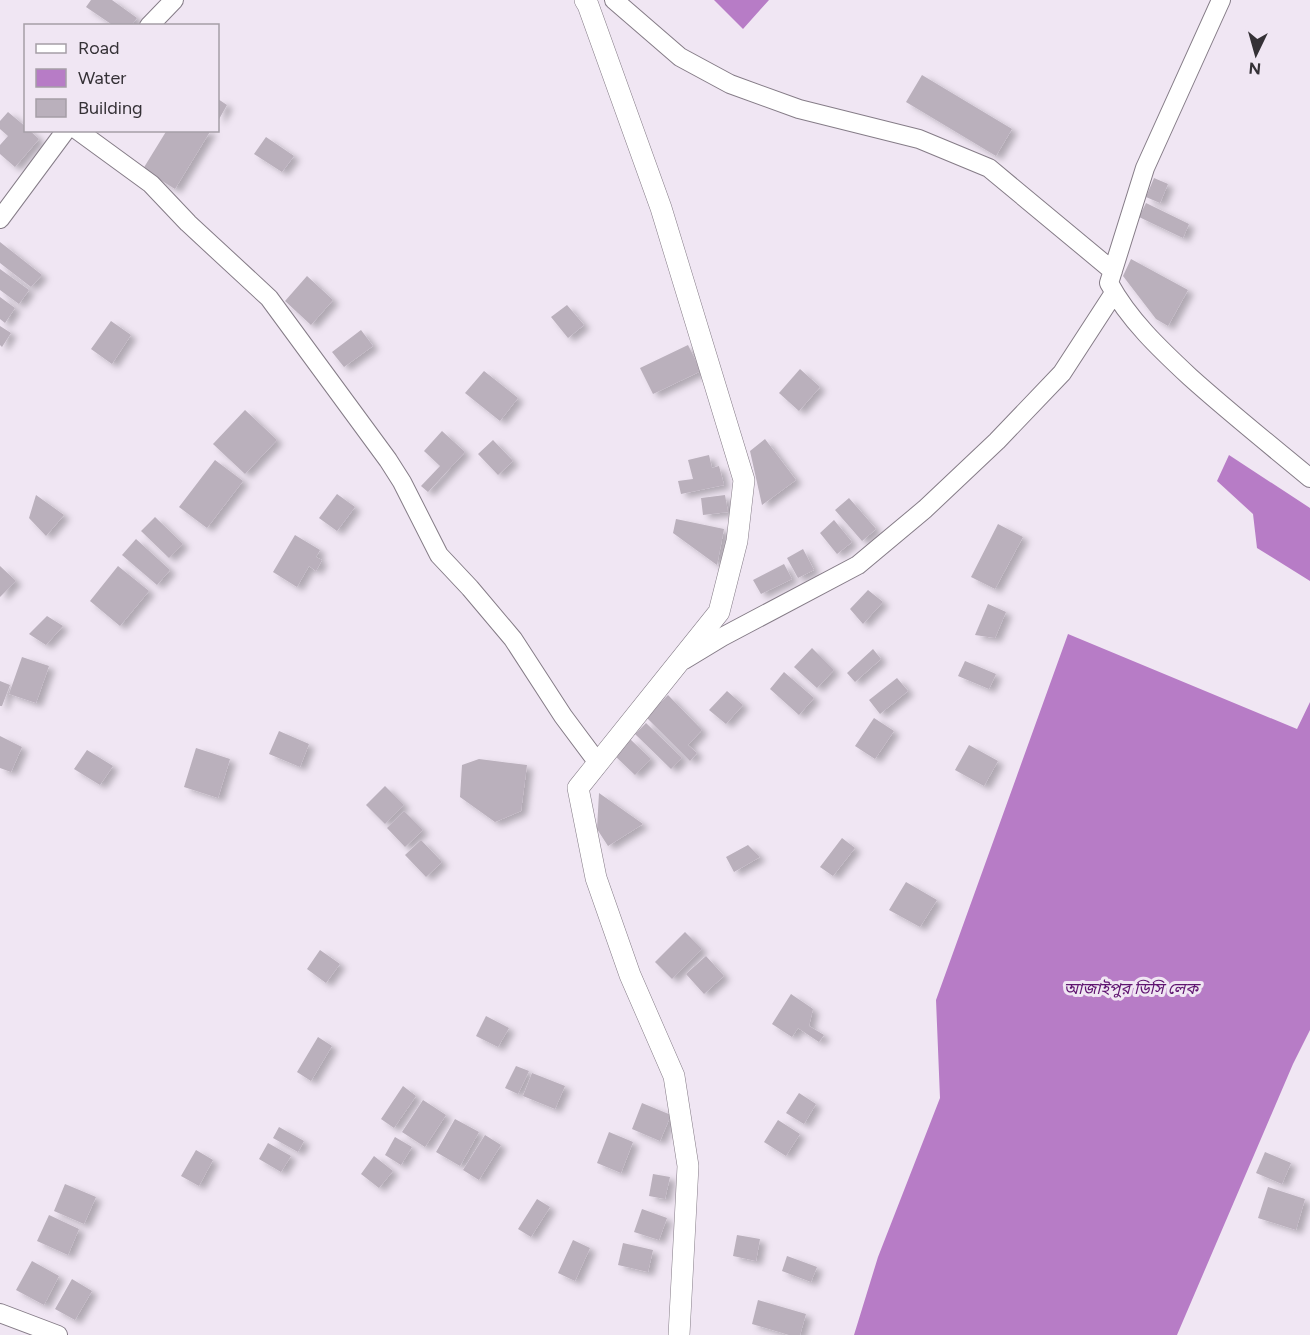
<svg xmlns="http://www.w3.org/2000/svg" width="1310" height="1335" font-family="Figtree,'Noto Sans Bengali',sans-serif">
	<defs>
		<filter id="shadow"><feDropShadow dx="6" dy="4" stdDeviation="3" flood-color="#0004"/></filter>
	</defs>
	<rect width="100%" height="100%" fill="#f0e6f3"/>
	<!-- water -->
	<path fill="#b77cc6" d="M714,0H769L743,29Z
		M1229,455L1310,508V581L1257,548L1253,514L1217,481Z
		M1068,634L1297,729L1310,702V1030L1293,1064L1177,1335H854L878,1257L940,1098L936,1000Z"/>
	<!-- building -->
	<path fill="#bab0bc" filter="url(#shadow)" d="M91,0H112L137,18L131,26H114L86,7Z
		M922,75L1012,129L996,156L906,102Z
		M218,99L227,105L218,121Z
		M8,112L26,127V130H29L39,139L15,167L0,154V145L8,136L0,129V121Z
		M167,130H211L175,189L143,169Z
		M266,137L294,156L282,172L254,154Z
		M1154,178L1168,184L1160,203L1146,197Z
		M1146,203L1189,224L1183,238L1139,217Z
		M0,242L42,275L31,287L0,263Z
		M1131,259L1188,290L1168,326L1156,319L1123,276Z
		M0,269L29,290L19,304L0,290Z
		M307,276L333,300L311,325L285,301Z
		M0,297L15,308L5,323L0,319Z
		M567,305L584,325L568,338L551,317Z
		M111,321L131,335L112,364L91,349Z
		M0,326L11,333L2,347L0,345Z
		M361,330L373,346L344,367L332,352Z
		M688,345L701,371L653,394L640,368Z
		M800,369L820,387L799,411L779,393Z
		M484,371L518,398L500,421L465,393Z
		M245,410L277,440L245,474L213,444Z
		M442,431L465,452L428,492L421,486L440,466L424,451Z
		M765,439L796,480L762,505L750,451Z
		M493,440L513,461L498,475L478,454Z
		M709,455L712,468L719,466L724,485L681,494L678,481L693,479L688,460Z
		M215,460L243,481L207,528L179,507Z
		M337,494L355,507L337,531L319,518Z
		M36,495L64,515L46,536L29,518Z
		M725,495L728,512L703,515L701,498Z
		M849,498L876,529L862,541L835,510Z
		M155,517L183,544L169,558L141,531Z
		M676,519L724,529L717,565L673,533Z
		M834,520L852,542L837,554L820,533Z
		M998,524L1023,537L995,589L971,577Z
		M295,535L320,550L316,557L322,560L316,571L309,566L297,587L273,572Z
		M136,539L170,570L157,585L122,555Z
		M803,549L814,570L798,578L787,558Z
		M784,564L792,579L761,594L753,580Z
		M0,566L16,581L0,597Z
		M118,566L149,591L120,626L90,601Z
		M868,590L883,602L863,624L850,609Z
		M988,604L1006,612L995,638L975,635Z
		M47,616L63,626L46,645L29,634Z
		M812,648L834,670L817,688L794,667Z
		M873,649L881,659L855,682L847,673Z
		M22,657L49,666L36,703L9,694Z
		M965,661L996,674L989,689L958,676Z
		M784,672L814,698L799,715L770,689Z
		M897,678L908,691L880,714L869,700Z
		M0,681L10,685L2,706H0Z
		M727,691L743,705L726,724L709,710Z
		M668,695L702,730L688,745L697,753L690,761L646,717Z
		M874,718L894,731L875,759L855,746Z
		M646,723L682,758L671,769L635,734Z
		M279,731L309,744L300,767L269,754Z
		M0,736L22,747L11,772L0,768Z
		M630,739L651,759L635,775L614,755Z
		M969,745L998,761L984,786L955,770Z
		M196,748L230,759L218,798L184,787Z
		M87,750L113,766L100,785L74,769Z
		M479,759L527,765L521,811L495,822L460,797L462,765Z
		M385,786L404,805L385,824L366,805Z
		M599,793L643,824L608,846L597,829Z
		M404,811L423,830L405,847L387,828Z
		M842,838L855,848L833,876L820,867Z
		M421,840L442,862L426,877L405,855Z
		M748,845L760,857L734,872L726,857Z
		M906,882L937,900L920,927L889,910Z
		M685,932L702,949L672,979L655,962Z
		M320,950L340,964L326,983L307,969Z
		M706,956L724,976L704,994L686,974Z
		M791,994L813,1009L809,1026L824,1035L819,1042L798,1028L792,1037L772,1024Z
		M486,1016L509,1028L498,1047L476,1036Z
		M318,1037L332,1046L311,1081L297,1072Z
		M516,1066L529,1071L518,1094L505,1088Z
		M532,1073L565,1086L555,1109L523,1096Z
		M403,1086L416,1096L394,1128L381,1119Z
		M799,1093L816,1104L804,1124L786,1113Z
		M423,1100L446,1115L425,1147L402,1132Z
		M642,1103L671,1115L660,1141L632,1129Z
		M455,1119L479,1132L460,1166L436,1152Z
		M778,1120L800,1134L786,1156L764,1142Z
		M279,1127L304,1141L298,1152L273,1138Z
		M609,1132L633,1142L621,1173L597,1163Z
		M485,1135L501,1145L479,1180L463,1170Z
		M395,1137L412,1147L401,1165L385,1155Z
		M268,1143L291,1156L281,1172L259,1159Z
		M196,1150L213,1160L199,1186L181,1176Z
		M1265,1152L1291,1163L1282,1184L1256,1173Z
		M374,1156L393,1171L379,1188L361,1174Z
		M653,1174L670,1177L665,1199L649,1196Z
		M65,1184L96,1197L84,1224L54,1211Z
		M1268,1187L1305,1199L1296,1230L1258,1218Z
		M537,1199L550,1207L531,1237L518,1229Z
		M642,1209L667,1218L659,1240L634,1232Z
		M49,1215L79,1229L68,1255L37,1241Z
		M737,1235L760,1239L756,1261L733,1256Z
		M573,1240L590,1248L575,1281L558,1273Z
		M623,1243L653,1250L648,1272L618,1265Z
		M787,1256L817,1267L811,1282L782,1271Z
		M32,1261L59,1276L44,1305L16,1290Z
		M72,1279L92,1291L75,1320L55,1309Z
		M758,1300L806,1314L800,1335H789L752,1324Z"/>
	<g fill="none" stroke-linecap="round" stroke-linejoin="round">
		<defs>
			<path id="minor" d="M614,0L680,57L730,84L799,109L919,139L989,168L1113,271
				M1221,0L1145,168L1109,283C1129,320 1160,349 1190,377C1229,412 1269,444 1310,478
				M149,26L174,0
				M77,130L151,184L188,223L269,298L388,460L402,482L439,555L470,588L513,639L563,716L598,763
				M0,219L66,130
				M684,660L722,637L858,565L925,509L997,441L1062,373L1114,293
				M0,1313L58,1335"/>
			<path id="tertiary" d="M585,0L588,5L661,208L744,480L737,541L719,612L578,788L596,878L630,975L674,1076L688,1166L679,1335"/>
		</defs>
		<!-- minor casing -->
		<use href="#minor" stroke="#857c87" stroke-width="20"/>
		<!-- tertiary casing -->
		<use href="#tertiary" stroke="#857c87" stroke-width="22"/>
		<!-- minor -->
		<use href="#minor" stroke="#fff" stroke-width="18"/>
		<!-- tertiary -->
		<use href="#tertiary" stroke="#fff" stroke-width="21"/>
	</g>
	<g text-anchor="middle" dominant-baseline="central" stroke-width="6" stroke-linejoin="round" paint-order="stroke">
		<!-- water labels -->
		<g font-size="16" font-style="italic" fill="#5f1470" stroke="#f0e6f3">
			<text x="1131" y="988">আজাইপুর ডিসি লেক</text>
		</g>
	</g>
	<!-- legend -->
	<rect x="24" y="24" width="195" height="108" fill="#f0e6f3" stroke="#a59ea7" stroke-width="1.5"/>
	<rect x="36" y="44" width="30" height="9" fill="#ffffff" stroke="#a59ea7" stroke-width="1.5"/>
	<text x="78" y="54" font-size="18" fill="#353136">Road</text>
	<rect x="36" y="69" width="30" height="18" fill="#b77cc6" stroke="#a59ea7" stroke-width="1.5"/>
	<text x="78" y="84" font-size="18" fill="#353136">Water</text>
	<rect x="36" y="99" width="30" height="18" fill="#bab0bc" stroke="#a59ea7" stroke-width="1.5"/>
	<text x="78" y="114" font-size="18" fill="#353136">Building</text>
	<!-- north arrow -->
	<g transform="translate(1256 54) rotate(185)" stroke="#f0e6f3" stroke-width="4.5" paint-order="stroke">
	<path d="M0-4.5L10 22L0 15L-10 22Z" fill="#353136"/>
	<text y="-9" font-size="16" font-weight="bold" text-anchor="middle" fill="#353136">N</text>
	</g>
</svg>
